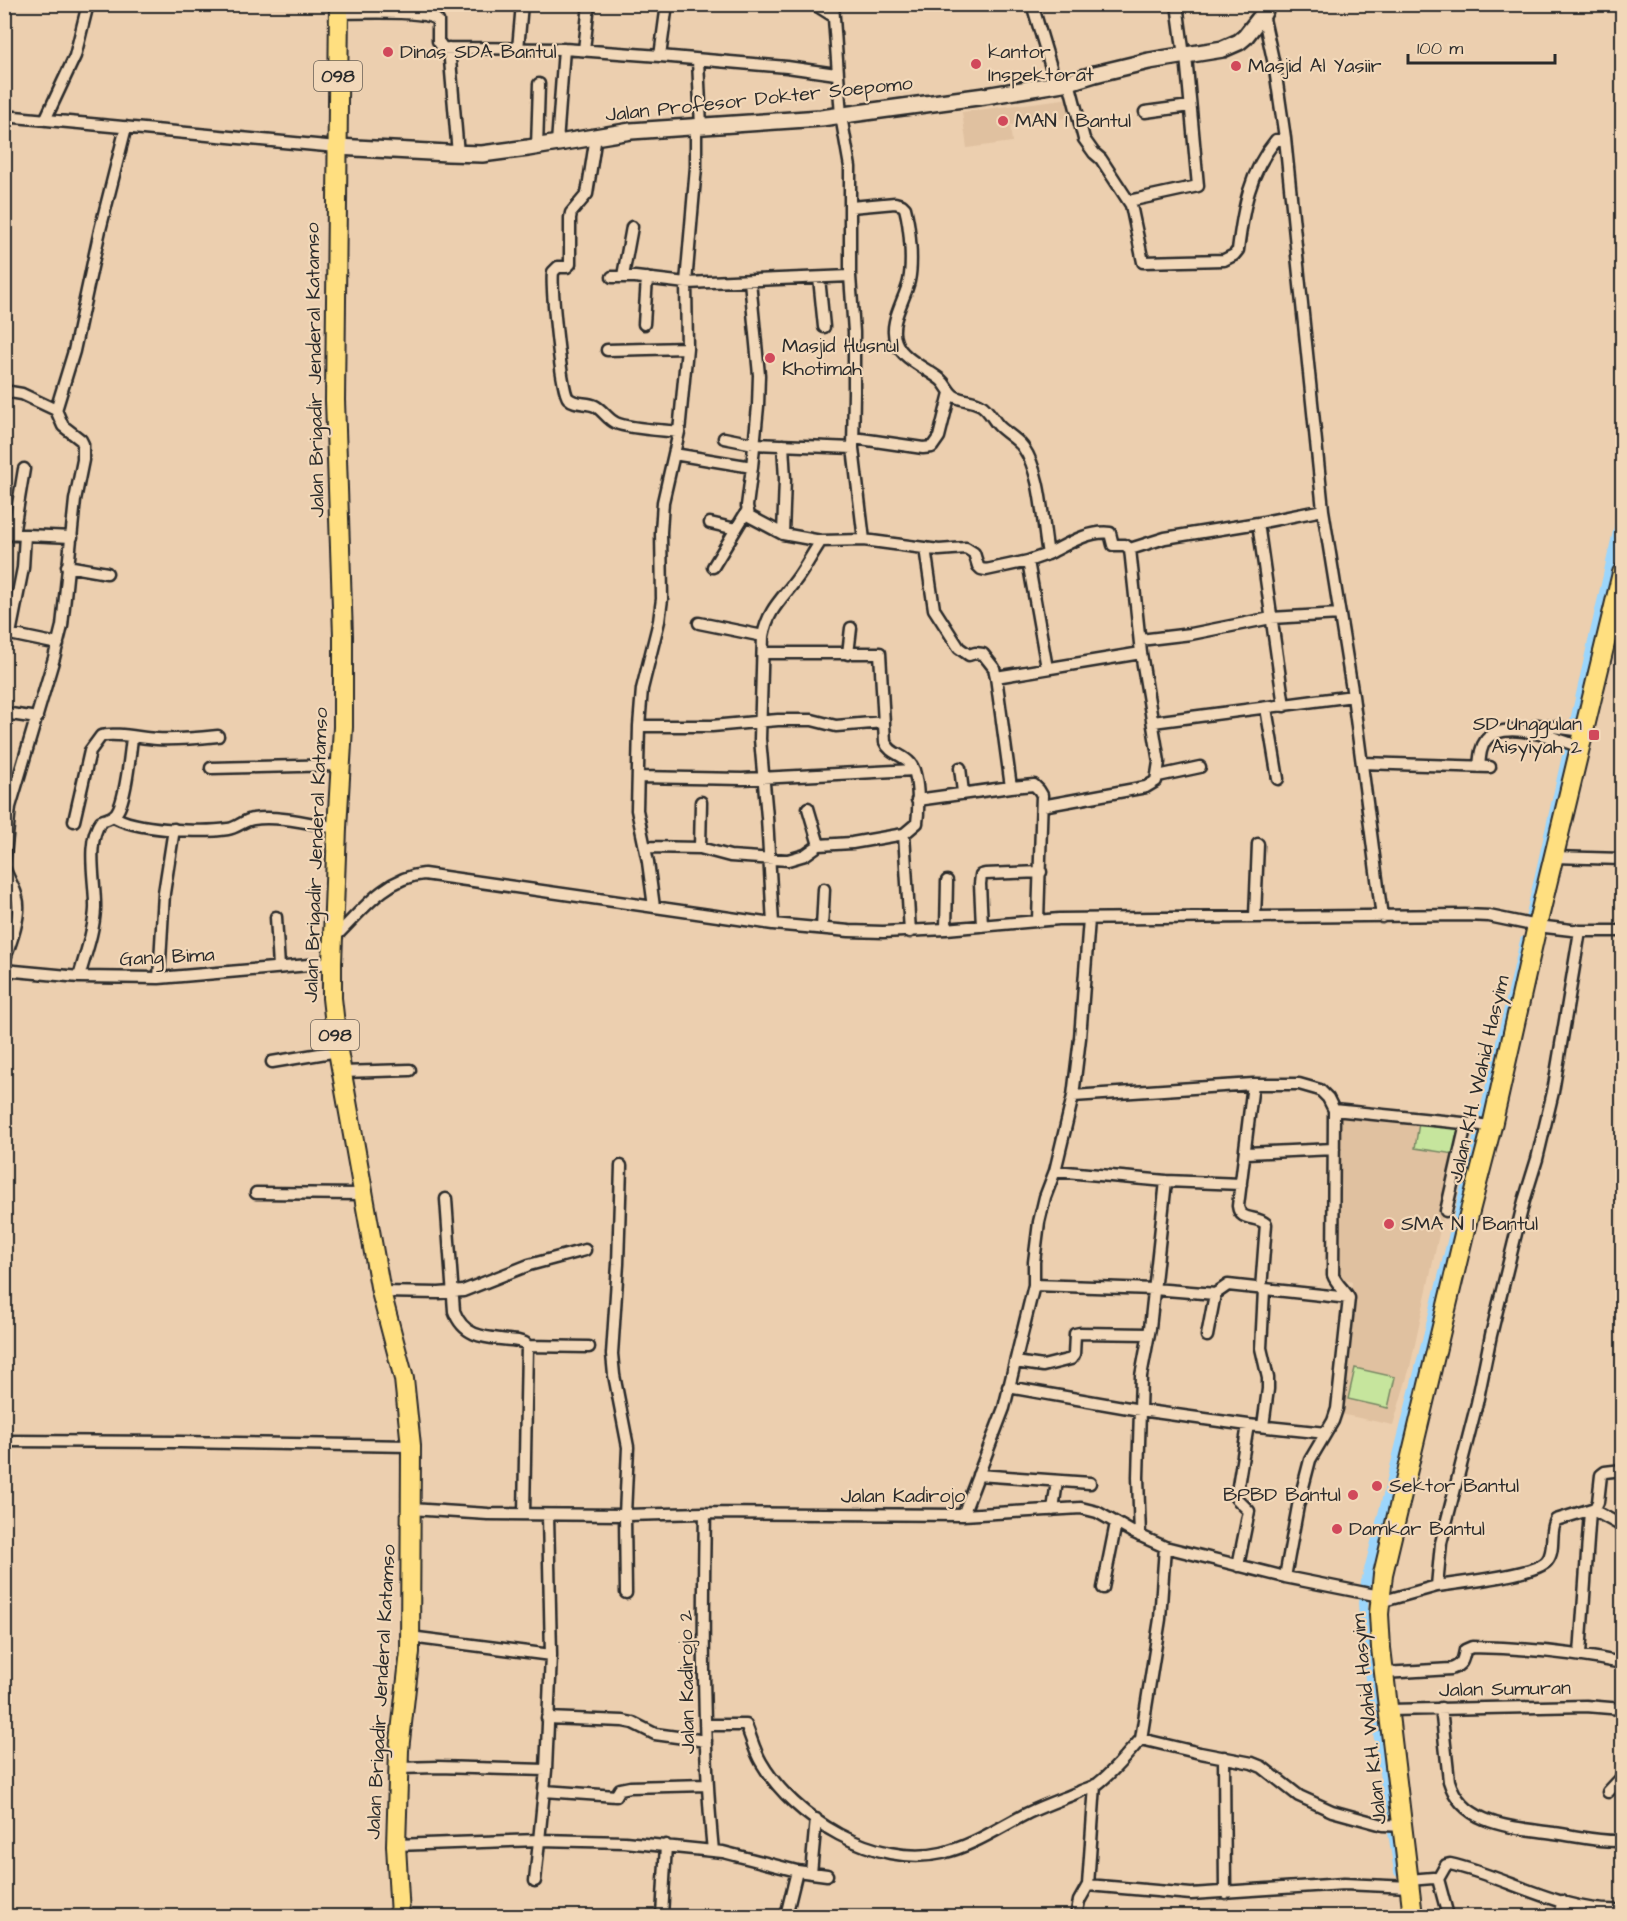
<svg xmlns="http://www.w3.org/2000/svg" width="1627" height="1921" font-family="'Architects Daughter',sans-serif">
	<rect width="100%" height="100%" fill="#eccfaf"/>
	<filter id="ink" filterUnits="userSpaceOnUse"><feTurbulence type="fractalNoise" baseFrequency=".0167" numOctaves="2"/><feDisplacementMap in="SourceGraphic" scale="12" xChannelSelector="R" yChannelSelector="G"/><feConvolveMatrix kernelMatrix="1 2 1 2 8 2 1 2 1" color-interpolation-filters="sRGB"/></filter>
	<g filter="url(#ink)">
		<!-- built -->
		<path fill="#e0c1a0" d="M1071,98L1074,117L1010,125L1012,142L967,148L962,112Z
			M1337,1113L1462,1129L1410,1367L1393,1425L1340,1414L1352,1282L1338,1278Z"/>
		<!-- green -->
		<path fill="#c6e59d" stroke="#788864" stroke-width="1.5" d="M1419,1123L1458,1128L1454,1154L1415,1148Z
			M1355,1368L1395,1377L1388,1408L1348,1399Z"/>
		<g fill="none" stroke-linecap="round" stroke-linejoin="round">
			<!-- canal -->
			<path stroke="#9cd6fc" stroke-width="10" d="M1529,923L1622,514
				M1399,1872L1366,1652L1363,1603L1366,1582L1483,1119L1525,941"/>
			<defs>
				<path id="street" d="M814,4L833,16
					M833,4L841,116L850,167V276L854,332V392L853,448L864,540
					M1032,4L1056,84
					M1177,4L1184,56
					M339,13C357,13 429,9 438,21V41L443,48L564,49L660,56L787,67L836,74
					M1263,14L1275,69L1285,138L1323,510L1353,696L1382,917
					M449,48L458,154
					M518,49L522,4
					M584,50L589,4
					M660,56L667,4
					M698,60L701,127
					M1069,82L1084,139L1094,153L1101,159L1131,205L1143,262L1224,260L1234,255L1238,250C1243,210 1249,172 1276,140L1285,138
					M1145,112L1190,106
					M4,116L337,147
					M45,120L75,56L88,4
					M596,136L587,194L571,213L570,218V264L567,267H558L553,272C551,286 561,391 568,398C575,405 587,402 595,406C603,410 607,419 616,423C630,429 662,430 679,432
					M557,143L564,49
					M537,147L539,84
					M1129,201L1198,186L1186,56
					M851,207L895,203L902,205L905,208C910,227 913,262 909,281C905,300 888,323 896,342C902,359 928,369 941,380C947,385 948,393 956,397C964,401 973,400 981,405C989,410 993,420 999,426C1006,433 1017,439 1023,447C1042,474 1042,522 1048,554C1066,545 1089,530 1110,533L1113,545H1125L1130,549L1165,538L1258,523L1323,510
					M623,276L632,227
					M612,277H635L686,283L850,276
					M819,278L824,327
					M750,281L759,375L758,406L752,467
					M644,324L647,278
					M607,350L687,348
					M4,391L22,394L56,410L74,351L100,230L126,127
					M724,438L754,444L853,448
					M854,438L923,448L932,447L939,437L950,393
					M674,454L752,467L747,506L749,516L783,534L821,541
					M710,523L736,529
					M1258,523L1284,706
					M4,534L72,537
					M783,534L785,479L783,445
					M13,535L24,469
					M925,548L934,609L959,648L969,655L975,653L983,654L994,668L996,677L1011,787L1034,785L1039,790L1042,795L1038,920
					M67,566L107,573
					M713,567L747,511
					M699,623L763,636
					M5,633L58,644
					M10,634L23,568L25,535
					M1140,640L1191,634L1271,618L1340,614
					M848,654L851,628
					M1047,668L1028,561L1048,554
					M996,677L1141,653
					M1266,708L1278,779
					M4,713L37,718
					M1153,722L1353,696
					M1537,725L1584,731
					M639,726H712L778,720H812L836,726L884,722
					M1362,763L1490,767
					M1479,767C1480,757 1480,748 1486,740C1504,718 1559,739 1580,747
					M211,768L340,765
					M960,768L963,792
					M1158,776L1200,767
					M639,777L742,779L914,770
					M917,800L1011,787
					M1042,806L1146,787L1156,781L1159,762L1141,653L1130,549
					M808,808L819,845
					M113,816C133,830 203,833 228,829C237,828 244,820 253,819C278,815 312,824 337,828
					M74,821L90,751L101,736C114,732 141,738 157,739C177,740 198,738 218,736
					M904,834L910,932
					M645,847L700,848L730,856L788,860L805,855L819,845L852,843L904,834L917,823C919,810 919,773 910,763C902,754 890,754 885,742L880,653H763
					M700,848L701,802
					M1554,857L1622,859
					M4,865L10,807L54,658L62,626L75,500L83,460V444L81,440L63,426L56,410
					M4,866C7,878 15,887 17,898C22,914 10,945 4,961
					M654,907L648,862L637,810L639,726L642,689L659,621L662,599L661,532L663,502L679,432L687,348L686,283L696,167V127
					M1255,916L1258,844
					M276,917L279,967
					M773,924L767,817L760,739L763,636C768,610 781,600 796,580C805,568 812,554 821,541L864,540L939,550L966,548L974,553L978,566L981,569L986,570L1028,561
					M982,926L980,884L981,875L985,874L1041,872
					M822,928L824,889
					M946,929L947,881
					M1580,931L1553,1092L1537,1159L1524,1201L1491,1335L1477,1403L1441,1543L1437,1586C1458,1583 1536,1575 1547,1561C1556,1550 1549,1532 1556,1520L1595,1508L1598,1502L1601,1475L1605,1472L1622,1470
					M333,939C359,914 385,877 424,874L773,924L849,931L883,932L946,929L1059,919L1465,915L1489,916L1537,926L1580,931H1622
					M4,970L79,977L159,978L332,963
					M79,977C85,955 94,932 95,909C96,883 85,843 101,821C107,819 114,817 117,812C126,799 130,754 132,738
					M159,978L164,893L174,829
					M272,1062L338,1051
					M341,1072L410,1070
					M1253,1084L1238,1206C1240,1222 1256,1215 1266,1224L1261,1289
					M1073,1096L1253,1084H1299L1320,1090L1328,1098L1334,1110L1333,1275C1336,1284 1345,1290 1349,1298L1337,1409L1333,1421L1310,1460L1298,1506L1285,1577
					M1334,1110L1492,1126
					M1246,1153L1334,1149
					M621,1166L618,1264L612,1354L614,1375L628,1447L625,1515L626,1593
					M1055,1171L1166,1181L1241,1184
					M256,1193L362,1194
					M446,1199L454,1311C465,1341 491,1337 518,1341L525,1343L527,1346L524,1514
					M1446,1211L1466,1124
					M1034,1285L1154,1289L1215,1294L1228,1285L1349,1298
					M381,1292L439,1293L463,1291L529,1265L585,1250
					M1207,1336L1215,1294
					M527,1346L589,1347
					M1015,1362L1043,1366L1071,1359L1074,1355L1075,1334L1080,1333L1149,1334
					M1008,1387L1140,1410L1248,1425L1326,1433
					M1263,1426L1268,1389V1378L1261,1348L1264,1290
					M4,1441L180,1442L411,1446
					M978,1475L1090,1483
					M411,1509L488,1514L625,1515L705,1513L963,1515L1081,1508L1097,1512L1134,1533L1165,1547L1285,1577L1380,1596
					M1053,1510L1057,1481
					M1593,1510L1622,1526
					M705,1513C703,1626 702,1738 713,1851
					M548,1515L551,1655
					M963,1515L1004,1408L1034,1285V1262L1039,1222L1045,1197L1055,1171L1073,1096L1080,1038L1089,919
					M1140,1536L1138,1477L1141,1376L1150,1328L1166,1181
					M1165,1547L1160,1619L1141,1739L1200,1753L1252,1763L1262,1767L1299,1796L1332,1811L1383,1825L1403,1826
					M1238,1566L1249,1511L1236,1498L1248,1425
					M1103,1588L1116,1523
					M1380,1602L1437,1586
					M410,1637L551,1655L546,1770L535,1881
					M1580,1654L1590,1511
					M1384,1673L1451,1669C1462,1665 1463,1661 1465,1650L1472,1647C1524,1648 1571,1652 1622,1663
					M1441,1708L1449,1781C1463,1827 1515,1827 1554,1833C1577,1836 1599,1842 1622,1841
					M1389,1710L1586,1706L1622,1709
					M547,1718L623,1721L633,1723L655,1734L706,1741
					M705,1725H746C751,1737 754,1750 761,1762C794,1819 876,1868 942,1853C973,1846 1000,1827 1028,1813C1045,1805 1062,1799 1079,1792C1084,1789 1091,1788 1096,1785C1113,1773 1127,1754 1141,1739
					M1224,1757L1225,1893
					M399,1768L438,1767L546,1770
					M544,1791L616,1796L620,1789L630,1787L707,1785
					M1608,1792L1622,1777
					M396,1845L540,1840L625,1842L723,1852L797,1871L827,1875
					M811,1873L816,1819
					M1438,1879L1446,1865L1450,1864C1505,1876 1565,1914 1622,1910
					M1409,1880L1433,1878L1438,1879L1448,1916
					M1088,1885L1095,1785
					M662,1916L666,1845
					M786,1916L797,1871
					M1076,1916L1079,1901L1088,1885L1191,1894L1344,1884L1410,1887
					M1560,1916L1562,1901"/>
				<path id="secondary" d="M337,147L448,153L482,154L528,148L631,131L821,118L985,96L1069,82L1095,74L1149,61L1223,49L1239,42L1245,37L1263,14L1268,4"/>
				<path id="primary" d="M339,4L335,400L343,636V727L337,828L332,963V998L338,1051L381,1292L404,1379L411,1446L410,1652L399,1750L396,1845L400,1916
					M1413,1916L1381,1648L1379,1614L1383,1574L1464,1234L1492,1126L1537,926L1622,573"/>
			</defs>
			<!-- street casing -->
			<use href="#street" stroke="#2b2b2b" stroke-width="15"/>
			<!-- secondary casing -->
			<use href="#secondary" stroke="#2b2b2b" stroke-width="20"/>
			<!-- primary casing -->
			<use href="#primary" stroke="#2b2b2b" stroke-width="22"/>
			<!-- street -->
			<use href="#street" stroke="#f2d8b9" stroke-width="10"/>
			<!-- secondary -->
			<use href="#secondary" stroke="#f2d8b9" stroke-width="15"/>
			<!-- primary -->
			<use href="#primary" stroke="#ffdf80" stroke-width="18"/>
		</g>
	</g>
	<!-- markers -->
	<g fill="#d1495b" stroke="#f2d8b9" stroke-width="2">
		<circle cx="388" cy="52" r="6"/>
		<circle cx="976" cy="64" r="6"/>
		<circle cx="1236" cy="66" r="6"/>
		<circle cx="1003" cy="121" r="6"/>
		<circle cx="770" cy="358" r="6"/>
		<rect x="1588" y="729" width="12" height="12" rx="3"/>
		<circle cx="1389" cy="1224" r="6"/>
		<circle cx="1377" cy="1486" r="6"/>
		<circle cx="1353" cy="1495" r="6"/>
		<circle cx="1337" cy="1529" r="6"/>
	</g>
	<g text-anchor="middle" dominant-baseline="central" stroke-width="4.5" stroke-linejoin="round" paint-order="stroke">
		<!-- shield labels -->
		<g fill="#f2d8b9" stroke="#675f56" stroke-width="1.5">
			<rect x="314" y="61" width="48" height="30" rx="4.5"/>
			<rect x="311" y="1020" width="48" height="30" rx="4.5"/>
		</g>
		<g font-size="18" font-weight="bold" fill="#2b2b2b">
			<text x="338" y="76">098</text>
			<text x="335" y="1035">098</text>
		</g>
		<!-- poi labels -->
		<g font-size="20" fill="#2b2b2b" stroke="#f2d8b9" text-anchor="start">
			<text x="400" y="52">Dinas SDA Bantul</text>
			<text x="988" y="52">kantor<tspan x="988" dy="23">Inspektorat</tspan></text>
			<text x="1248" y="66">Masjid Al Yasiir</text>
			<text x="1015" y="121">MAN 1 Bantul</text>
			<text x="782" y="346">Masjid Husnul<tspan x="782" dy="23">Khotimah</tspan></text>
			<text x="1582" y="724" text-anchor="end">SD Unggulan<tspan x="1582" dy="23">Aisyiyah 2</tspan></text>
			<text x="1401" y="1224">SMA N 1 Bantul</text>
			<text x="1389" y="1486">Sektor Bantul</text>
			<text x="1341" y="1495" text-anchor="end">BPBD Bantul</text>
			<text x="1349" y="1529">Damkar Bantul</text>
		</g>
		<!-- street labels -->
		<g font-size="20" fill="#2b2b2b" stroke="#f2d8b9">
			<text transform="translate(759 99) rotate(-6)">Jalan Profesor Dokter Soepomo</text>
			<text transform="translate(315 370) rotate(-91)">Jalan Brigadir Jenderal Katamso</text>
			<text transform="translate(316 855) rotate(-88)">Jalan Brigadir Jenderal Katamso</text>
			<text transform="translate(167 957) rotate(-3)">Gang Bima</text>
			<text transform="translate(1479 1079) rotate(-77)">Jalan K.H. Wahid Hasyim</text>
			<text x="903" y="1496">Jalan Kadirojo</text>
			<text transform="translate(687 1682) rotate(-91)">Jalan Kadirojo 2</text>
			<text transform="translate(1505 1689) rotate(-1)">Jalan Sumuran</text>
			<text transform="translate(381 1692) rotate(-87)">Jalan Brigadir Jenderal Katamso</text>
			<text transform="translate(1369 1719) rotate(-96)">Jalan K.H. Wahid Hasyim</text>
		</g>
	</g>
	<!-- margin -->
	<rect width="1627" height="1921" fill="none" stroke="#f2d8b9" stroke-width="24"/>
	<rect x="12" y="12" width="1603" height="1897" fill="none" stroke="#2b2b2b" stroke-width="2" filter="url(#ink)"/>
	<!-- scale -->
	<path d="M1408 54v9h147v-9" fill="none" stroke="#2b2b2b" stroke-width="3"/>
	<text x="1417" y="54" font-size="18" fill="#2b2b2b" stroke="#f2d8b9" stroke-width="4.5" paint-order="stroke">100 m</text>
</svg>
